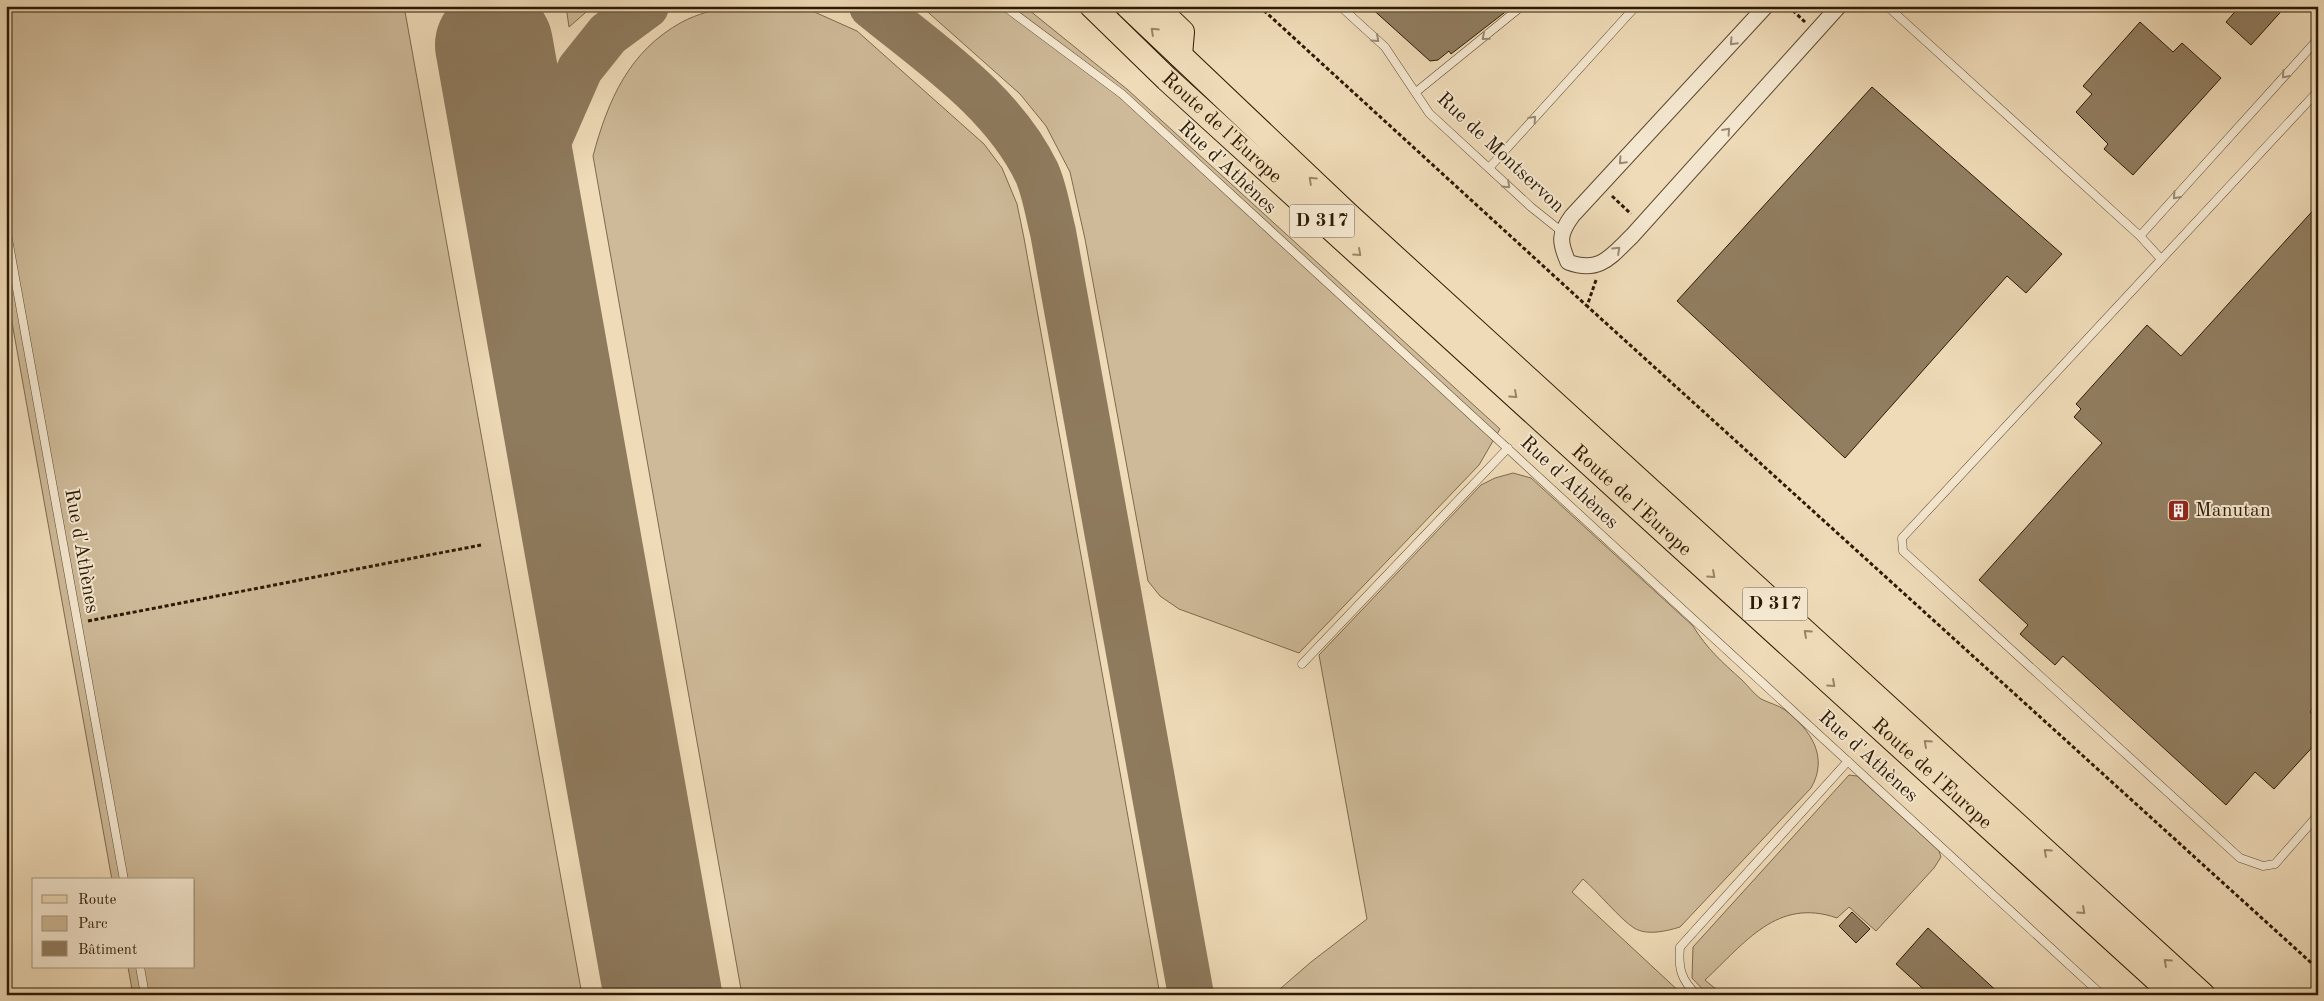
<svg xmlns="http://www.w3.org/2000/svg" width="2324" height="1001" font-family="'Old Standard TT',serif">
	<rect width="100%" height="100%" fill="#efdbb8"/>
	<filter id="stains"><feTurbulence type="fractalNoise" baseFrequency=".004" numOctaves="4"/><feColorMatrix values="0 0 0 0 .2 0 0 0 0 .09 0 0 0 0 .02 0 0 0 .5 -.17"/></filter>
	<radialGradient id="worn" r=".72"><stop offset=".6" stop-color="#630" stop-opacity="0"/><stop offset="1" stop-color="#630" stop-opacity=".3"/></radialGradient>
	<!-- green -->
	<path fill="#ceba99" stroke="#7d6a4e" d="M6,6H404L582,995H133L128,967H194V880H112L6,289Z
		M566,6H593L569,27Z
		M730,6H789L810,10L857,31L984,144L1002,168L1017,204L1024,238L1160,995H742L593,156C608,100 629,51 682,22C697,14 714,10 730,6Z
		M921,6H1024L1128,90L1500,429L1479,465L1299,653L1179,609L1160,596L1148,581L1085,239L1070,172L1046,126L1020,94Z
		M1513,473L1531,478L1693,626C1707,649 1722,662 1742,680C1748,686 1754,694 1761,699C1769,703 1778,705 1785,710C1811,730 1829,757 1811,788L1680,927C1667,931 1647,936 1634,928C1620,919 1597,891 1583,879L1572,892L1683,995H1273L1311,962L1367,919L1319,655L1481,485L1495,478Z
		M1849,775L1857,776L1939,851L1941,857L1934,868L1876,931L1849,907L1837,918C1777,897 1745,943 1705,980L1717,990L1714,995H1708L1692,978L1693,947Z"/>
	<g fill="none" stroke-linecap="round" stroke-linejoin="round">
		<!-- taxiway -->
		<path stroke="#8e7a5d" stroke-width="46" d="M872,6C932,55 1003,102 1037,173C1045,191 1048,213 1053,232L1191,995
			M531,256L532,202L548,142L580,69L608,34L646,6"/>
		<!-- runway -->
		<path stroke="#8e7a5d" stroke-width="118" d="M494,45L663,995"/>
	</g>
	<!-- building -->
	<path fill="#917e61" stroke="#2c1a02" d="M1369,6H1513L1451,54L1449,51L1438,60L1430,61Z
		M2240,6H2286L2251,45L2226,22Z
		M2140,22L2173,52L2182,43L2221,78L2133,175L2104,149L2108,144L2076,112L2092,94L2083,86Z
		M1872,87L2062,254L2026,293L2007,276L1845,458L1677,301Z
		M2318,205V703L2310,712L2318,719V741L2274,789L2255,772L2226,805L2063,656L2055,665L2020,634L2028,625L1979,580L2102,443L2074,417L2081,409L2076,404L2147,325L2181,356Z
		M1852,912L1870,929L1856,943L1839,926Z
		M1928,928L2001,995H1930L1896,964Z"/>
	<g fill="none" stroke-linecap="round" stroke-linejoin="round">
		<defs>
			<path id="service" d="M1004,6L1122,94L2102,995
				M1340,6L1385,47L1429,113L1531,207L1561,231
				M1887,6L2140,236L2161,259
				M2318,91L1902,538L1903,551L2240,858L2263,866L2275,864L2318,815
				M1416,92L1522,6
				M1489,168L1636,6
				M6,228L124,880
				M2140,236L2318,39
				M1302,664L1508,448
				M140,967L145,995
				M1697,995C1681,980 1678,968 1680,947L1848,761"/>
			<path id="minor" d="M1766,6L1572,216C1559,234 1559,241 1568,262C1600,274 1611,256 1632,236L1839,6"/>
			<g id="primary">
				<path id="s1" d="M1092,6L1167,79L2174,995"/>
				<path d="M1128,6L1347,214L2203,995"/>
				<path d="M1155,6L1182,32L1180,55"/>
			</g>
		</defs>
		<!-- service casing -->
		<use href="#service" stroke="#5d4a30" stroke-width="9"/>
		<!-- minor casing -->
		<use href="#minor" stroke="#5d4a30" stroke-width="17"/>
		<!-- primary casing -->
		<use href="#primary" stroke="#2c1a02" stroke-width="26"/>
		<!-- path -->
		<path stroke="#2c1a02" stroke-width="3" stroke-dasharray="4 2.5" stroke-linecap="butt" d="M1259,6L1587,306
			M1788,6L1805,22
			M1612,196L1631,214
			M1596,280L1587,306L2318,969
			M88,621L481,545"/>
		<!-- service -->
		<use href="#service" stroke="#f5e8d1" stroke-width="8"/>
		<!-- minor -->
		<use href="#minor" stroke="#f5e8d1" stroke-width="15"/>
		<!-- primary -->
		<use href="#primary" stroke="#efdbb8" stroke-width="24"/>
	</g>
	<!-- one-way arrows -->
	<defs><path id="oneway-chevron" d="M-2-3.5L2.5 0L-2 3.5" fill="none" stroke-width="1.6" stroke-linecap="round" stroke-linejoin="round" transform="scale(1.25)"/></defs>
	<g stroke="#978466">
		<use href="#oneway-chevron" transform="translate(1154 31) rotate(-137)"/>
		<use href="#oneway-chevron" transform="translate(1312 180) rotate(-137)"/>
		<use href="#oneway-chevron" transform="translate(1358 253) rotate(42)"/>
		<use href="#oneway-chevron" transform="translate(1514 395) rotate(42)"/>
		<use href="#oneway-chevron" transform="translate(1712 575) rotate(42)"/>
		<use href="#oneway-chevron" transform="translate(1807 633) rotate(-138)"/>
		<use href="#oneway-chevron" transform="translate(1832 684) rotate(42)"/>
		<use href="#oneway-chevron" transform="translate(1927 743) rotate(-138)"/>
		<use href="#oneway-chevron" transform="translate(2047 852) rotate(-138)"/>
		<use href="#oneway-chevron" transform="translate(2082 911) rotate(42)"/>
		<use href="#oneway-chevron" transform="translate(2167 962) rotate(-138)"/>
	</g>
	<g stroke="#9b8b74">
		<use href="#oneway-chevron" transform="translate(1485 37) rotate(141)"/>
		<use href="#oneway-chevron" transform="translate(1376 39) rotate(42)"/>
		<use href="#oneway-chevron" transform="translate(1733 42) rotate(133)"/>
		<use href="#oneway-chevron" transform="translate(2285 75) rotate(132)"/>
		<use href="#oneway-chevron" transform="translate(1533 119) rotate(-48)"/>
		<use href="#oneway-chevron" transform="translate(1727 131) rotate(-48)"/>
		<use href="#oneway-chevron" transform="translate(1622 161) rotate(133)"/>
		<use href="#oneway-chevron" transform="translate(1507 185) rotate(43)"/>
		<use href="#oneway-chevron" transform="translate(2176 196) rotate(132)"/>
		<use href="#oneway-chevron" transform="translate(1617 250) rotate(-43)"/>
	</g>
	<!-- icons -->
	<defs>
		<symbol id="building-square" viewBox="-11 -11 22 22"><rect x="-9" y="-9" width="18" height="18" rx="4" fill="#8f2418" stroke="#f5e8d1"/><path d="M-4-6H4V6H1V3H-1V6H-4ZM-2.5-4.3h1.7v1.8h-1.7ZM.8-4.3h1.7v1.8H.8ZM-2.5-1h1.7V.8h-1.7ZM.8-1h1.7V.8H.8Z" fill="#fff"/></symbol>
	</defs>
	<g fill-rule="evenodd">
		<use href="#building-square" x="2166" y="498" width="25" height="25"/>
	</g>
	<g text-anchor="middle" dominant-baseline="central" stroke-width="4" stroke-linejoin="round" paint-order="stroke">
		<!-- shield labels -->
		<g fill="#f5e8d1" stroke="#685840" stroke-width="1">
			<rect x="1289.5" y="204.5" width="65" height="33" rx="4"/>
			<rect x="1742.5" y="587.5" width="65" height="33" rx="4"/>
		</g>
		<g font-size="19" font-weight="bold" fill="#2c1a02">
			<text x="1322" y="221">D 317</text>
			<text x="1775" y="604">D 317</text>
		</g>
		<!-- street labels -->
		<g font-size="20" fill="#2c1a02" stroke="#f5e8d1">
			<text stroke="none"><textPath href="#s1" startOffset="178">Route de l'Europe</textPath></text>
			<text transform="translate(1500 153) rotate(43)">Rue de Montservon</text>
			<text transform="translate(1227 168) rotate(43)">Rue d'Athènes</text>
			<text transform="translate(1569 483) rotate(43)">Rue d'Athènes</text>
			<text stroke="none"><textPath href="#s1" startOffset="732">Route de l'Europe</textPath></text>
			<text transform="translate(81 551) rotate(80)">Rue d'Athènes</text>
			<text transform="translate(1868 757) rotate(42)">Rue d'Athènes</text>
			<text stroke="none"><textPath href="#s1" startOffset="1138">Route de l'Europe</textPath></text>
		</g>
		<!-- poi labels -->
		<g font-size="20" fill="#2c1a02" stroke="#f5e8d1" text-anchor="start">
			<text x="2195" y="511">Manutan</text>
		</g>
	</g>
	<!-- margin -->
	<rect width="2324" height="1001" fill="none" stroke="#efdbb8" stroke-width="25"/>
	<rect x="8" y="8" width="2309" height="986" fill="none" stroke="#2c1a02" stroke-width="2.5"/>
	<rect x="12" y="12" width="2299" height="976" fill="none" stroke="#2c1a02"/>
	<!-- legend -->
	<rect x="32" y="878" width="162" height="90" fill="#f5e8d1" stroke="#a5967e"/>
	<rect x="42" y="895" width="25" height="8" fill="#efdbb8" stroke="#a5967e"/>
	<text x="78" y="904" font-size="15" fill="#2c1a02">Route</text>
	<rect x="42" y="916" width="25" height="15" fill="#ceba99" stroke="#a5967e"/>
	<text x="78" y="928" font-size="15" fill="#2c1a02">Parc</text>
	<rect x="42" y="941" width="25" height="15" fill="#917e61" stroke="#a5967e"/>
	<text x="78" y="954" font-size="15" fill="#2c1a02">Bâtiment</text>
	<rect width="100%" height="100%" filter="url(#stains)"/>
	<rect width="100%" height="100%" fill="url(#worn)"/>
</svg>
